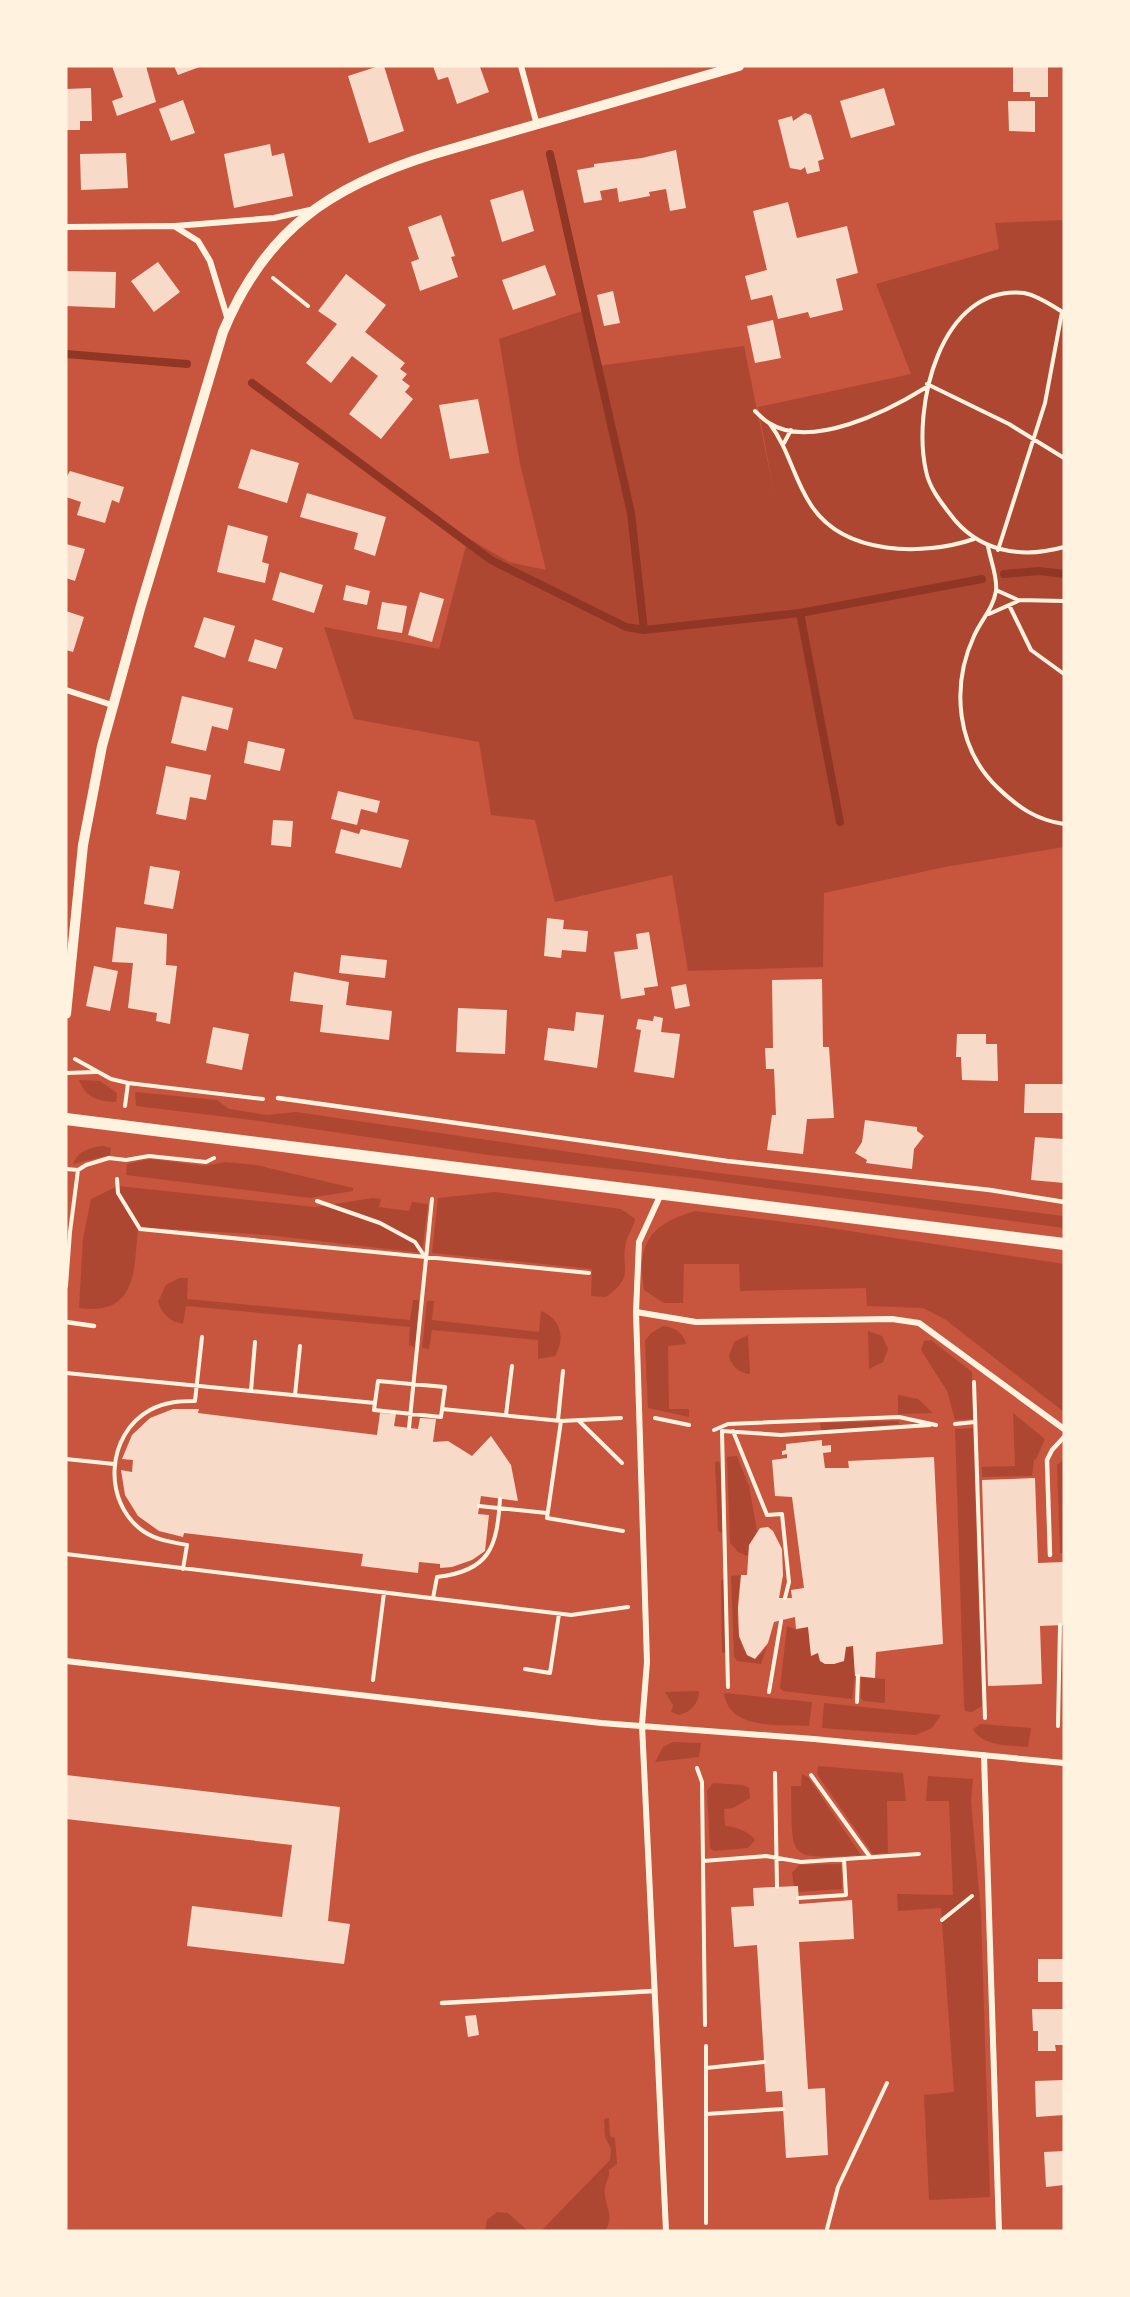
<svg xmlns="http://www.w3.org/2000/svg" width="1130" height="2297" font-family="'Fira Sans Condensed',sans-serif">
	<rect width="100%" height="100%" fill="#c8553d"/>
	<!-- green -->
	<path fill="#ae4732" d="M1064,220V847L945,867L824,893L823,967L688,971L672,875L555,902L535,820L491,815L479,742L354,719L324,627L439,649L468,538L509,562L546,570L520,464L499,339L585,310L598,366L744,346L775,498L758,407L911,374L876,284L999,249L995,223Z
		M79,1080L100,1081L117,1093L116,1102C97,1101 86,1098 79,1080Z
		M135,1092L217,1100L229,1109L267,1115L296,1112L694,1170L1064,1216V1228L694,1178L489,1155L252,1120L136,1106Z
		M103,1146L111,1148L110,1155L73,1164C78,1151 90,1147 103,1146Z
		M150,1159L205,1166L225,1162L256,1165L353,1188V1191L310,1198L126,1175L127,1164Z
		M118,1186L315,1207L373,1198L381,1199L379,1207L409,1211L412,1202L428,1204L422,1253L267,1235L138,1227C134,1271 137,1316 79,1308L83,1239L91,1199Z
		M495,1192L621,1209L635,1219C634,1227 628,1234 626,1242C620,1270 636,1275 606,1297L591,1296L592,1269L432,1253L438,1198Z
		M695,1211L817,1226L1064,1264V1412L946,1320L923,1308L867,1306L866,1288L740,1291L739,1264H684L683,1303H664L644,1290C636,1243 651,1224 695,1211Z
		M179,1278H188L187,1299L410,1320L413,1300H419L415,1347L409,1345L410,1327L186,1306L183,1324C169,1321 163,1315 158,1302L166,1285Z
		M427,1301H434L432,1320L539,1332L541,1311C562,1319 565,1339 555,1356L538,1359V1340L432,1330L429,1349L422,1348Z
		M663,1326C674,1327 684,1333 686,1344L668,1346L669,1409H689V1417L648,1408L645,1341L651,1333Z
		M868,1331L882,1336L888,1349L883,1362L869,1369Z
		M748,1335V1336L750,1374C739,1373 732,1367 729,1356L734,1342Z
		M931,1340L972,1372L973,1419L955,1420L947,1391L921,1350L924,1341Z
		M898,1395L918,1399L933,1413L898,1414Z
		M1013,1413L1045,1439L1036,1459L1034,1460L1032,1476L982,1477V1467L1015,1466Z
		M898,1421L899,1424L821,1432L820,1423Z
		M973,1428L982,1706L972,1712L965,1711L964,1706L955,1429Z
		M737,1456L749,1486L757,1531L747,1556L738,1552L730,1543L727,1457Z
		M1064,1459V1553H1060L1057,1465Z
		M718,1461L720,1463L723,1533L718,1531L715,1462Z
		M741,1575C738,1595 731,1647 752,1658L761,1654L767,1646L761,1664L737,1661L734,1656L731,1576Z
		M725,1578L726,1652L722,1653L721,1581Z
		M787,1626L797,1630L808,1627L811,1655L818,1653L820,1661L825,1664L844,1661L846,1647L853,1646L855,1676L852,1699L783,1691L780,1688Z
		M861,1677L885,1679V1703L864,1701L861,1698Z
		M699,1691C699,1703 691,1712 679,1715L671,1712L673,1705L665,1692Z
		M724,1693L812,1702L809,1726C780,1724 729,1731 724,1693Z
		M824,1703L941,1715L932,1728L916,1735L822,1728Z
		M981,1724L1031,1728L1028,1747C1009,1745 983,1747 973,1729Z
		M673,1742L701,1743L699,1757L655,1762L663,1747Z
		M818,1766L903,1773L906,1801H887L888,1853L873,1854L817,1774Z
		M802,1774L808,1777L861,1855C784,1860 793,1859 791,1786H801Z
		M928,1776L973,1779L971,1801L981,1914L990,2197L929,2200L924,2095L954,2092L941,1908L898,1911L897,1894L953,1895L949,1801H926Z
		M713,1783L743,1785L749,1788L750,1798L733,1808L724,1809L725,1826C734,1826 750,1832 755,1840L748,1848L714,1851L710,1848L707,1791Z
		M841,1864L842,1889L798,1892V1886H794L792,1873L799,1865Z
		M609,2118L610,2136L615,2138L617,2164L609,2170C610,2177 606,2181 605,2188C603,2205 616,2215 605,2231H541L610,2160L611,2149L605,2137L604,2119Z
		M497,2212L508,2213L528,2231H485L487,2220Z"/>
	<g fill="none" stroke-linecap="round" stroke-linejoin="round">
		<!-- stream -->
		<path stroke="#8f3625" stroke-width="8" d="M550,154L631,513L644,630
			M66,354L187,364
			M252,383L491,560L626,627L644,630L800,613L982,579
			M1004,574L1039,571L1064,574
			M800,613L840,822"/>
	</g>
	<!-- building -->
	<path fill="#f7dbc8" d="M112,66H146L156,102L117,116L112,101L123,97Z
		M174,66H202L178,75Z
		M379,66H384L404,131L369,143L348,76Z
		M433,66L480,67L489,92L457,104L448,77L438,80Z
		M1013,66H1048V97H1030V92H1013Z
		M91,88L92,121H80V130H66V89Z
		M884,88L895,125L851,138L840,101Z
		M183,100L195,133L171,141L159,109Z
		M1008,101H1035V132L1009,131Z
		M805,113L811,115L824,159L818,161L820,171L807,174L805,167L801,170L790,168L778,120L792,116L793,121Z
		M270,144L272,156L284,153L293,196L234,208L224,154Z
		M676,150L686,208L670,211L666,189L649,192L650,196L619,202L617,188L600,191L602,200L584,203L577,170L594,167V164L642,158Z
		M126,153L128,188L81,190L80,154Z
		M523,190L534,231L502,242L490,200Z
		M788,202L797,238L847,226L858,273L836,279L843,310L810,318L808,312L778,319L772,295L751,300L745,276L767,270L753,211Z
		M441,215L455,256L451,257L458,277L420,291L411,262L419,259L408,227Z
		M158,262L180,292L154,312L131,281Z
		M545,265L556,295L513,310L502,280Z
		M66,271L116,272L115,308L66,306Z
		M346,274L386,305L365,332L405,363L400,369L407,374L402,380L410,386L405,392L413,399L381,439L349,414L378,376L352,356L331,383L306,363L337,324L318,311Z
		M613,291L620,323L604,326L597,295Z
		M773,320L781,358L755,363L747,326Z
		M478,399L489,453L450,459L439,405Z
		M251,449L299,463L287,503L238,488Z
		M70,471L124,487L119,503L112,500L105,523L77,515L81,502L66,497V478Z
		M307,493L386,517L375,556L354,549L358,533L300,517Z
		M228,525L268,536L262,562L269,564L265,583L217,572Z
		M66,544L85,549L75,581L66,578Z
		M280,572L323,585L314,613L272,600Z
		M346,585L370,591L367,605L343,600Z
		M420,592L444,599L432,642L408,635Z
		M382,602L407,606L402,633L377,629Z
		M66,611L84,617L73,652L66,650Z
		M204,617L235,626L225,658L194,647Z
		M255,639L283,648L276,669L248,661Z
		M182,696L233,708L228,730L212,726L206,751L171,743Z
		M248,741L285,749L280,771L244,763Z
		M166,766L211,775L206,800L190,797L186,820L156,814Z
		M338,791L380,801L377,813L361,809L357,825L331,819Z
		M273,820L293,821L291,847L271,845Z
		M341,829L359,834L361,829L409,840L401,868L335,853Z
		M150,866L180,871L173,909L144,904Z
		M547,918L564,920L563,929L588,931L586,952L562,950L561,958L544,956Z
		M116,927L167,934L166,965L177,966L170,1024L156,1021L157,1013L128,1008L133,963L112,962Z
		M649,932L658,986L644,988L645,995L621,999L614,952L638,949L636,934Z
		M341,955L387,960L385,978L339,973Z
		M94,966L118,971L110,1011L86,1006Z
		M294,972L349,982L346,1005L392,1011L389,1040L320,1032L323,1005L290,1001Z
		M822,979L823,1047H829L834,1118L807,1119L803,1154L767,1150L772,1115H776L774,1069H766L765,1048H773L772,980Z
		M686,984L690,1006L675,1009L671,987Z
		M458,1008L507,1010L505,1054L456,1052Z
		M576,1012L604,1015L597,1068L544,1060L548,1028L574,1031Z
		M654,1016L663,1018L661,1032L680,1034L674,1078L634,1072L641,1030L636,1029L638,1019L653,1021Z
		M213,1027L249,1034L242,1070L206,1063Z
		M957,1034H986V1044H997L998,1081L962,1080L961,1057H956Z
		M1025,1084H1064V1113H1024Z
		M865,1120L917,1127V1131L924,1136L914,1149L912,1169L866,1163L867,1160L855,1153L862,1142Z
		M1035,1137L1064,1139V1183L1031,1180Z
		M173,1409H199L198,1413L377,1435L380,1413L396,1414L394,1426L418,1429L420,1418L436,1419L433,1442L448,1441L472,1456L491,1436L511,1465L518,1501L481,1496L478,1514L489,1515L485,1551L472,1560L452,1567L440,1568V1564L419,1562L418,1573L361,1566L363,1554L184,1533L183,1537L159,1531L138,1516L125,1495L121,1470L132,1472L133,1460L122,1459L132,1435L150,1418Z
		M822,1440V1446L831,1445V1452L823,1453L825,1468H849L848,1461L934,1457L943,1644L876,1652L875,1678L855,1676L853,1646L846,1647L844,1661L834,1664H825L820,1661L818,1653L811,1656L808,1627L796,1629L795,1617L774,1622L768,1643L755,1659L747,1655L739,1636L738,1608L741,1575H747L749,1545L760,1528L768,1527L773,1531L782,1549L783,1575L779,1598H792L791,1590L804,1588L792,1497L775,1496L772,1460L787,1458V1454L782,1455V1451L786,1450V1444Z
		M1035,1478L1038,1563L1064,1562V1625L1040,1626L1042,1684L988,1686L982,1480Z
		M66,1775L340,1807L328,1921L350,1924L344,1964L187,1946L192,1906L282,1917L292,1845L66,1819Z
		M798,1886L799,1904L852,1900L854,1939L799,1942L808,2089L825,2088L828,2155L786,2158L782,2091L766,2092L757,1945L734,1947L731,1907L754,1906L753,1888Z
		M1038,1959H1064V1982H1038Z
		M1032,2009H1064V2045H1055L1056,2051H1038V2031H1033Z
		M476,2015L479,2035L468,2037L465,2016Z
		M1064,2080V2115L1036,2117L1035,2081Z
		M1064,2151V2185L1046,2187L1044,2152Z"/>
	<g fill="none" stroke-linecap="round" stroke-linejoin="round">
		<!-- path -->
		<path stroke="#fff3e0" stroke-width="4" d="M273,278L308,306
			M1064,313C1053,306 1037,295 1024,293C939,284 912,409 926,471C929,487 940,501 950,514C978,552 1021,559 1064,547
			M927,384L1009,424L1064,458
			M755,411C759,415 764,420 769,423C811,450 888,411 925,388
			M770,424C790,451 793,478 811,505C844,556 924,556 974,539
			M784,443L791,430
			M988,546C990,559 998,578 996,591C993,609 981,620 974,636C951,686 956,748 998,788C1018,807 1036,820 1064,824
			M998,550L1045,403L1062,312
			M996,590L1018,600L1064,601
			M1009,605L1031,650L1064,674
			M989,614L1018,601
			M75,1059L111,1079L128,1083
			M66,1073L96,1072
			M125,1106L128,1083L263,1099
			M66,1169L78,1170L70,1232L66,1286
			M78,1170L86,1165L109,1158L126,1160L149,1156L206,1162L214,1158
			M117,1179L118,1193L140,1229L589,1273
			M317,1201L380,1223L415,1242L425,1257
			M66,1373L375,1403
			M378,1381L445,1387L441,1417L374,1410Z
			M974,1382L985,1718
			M251,1391L255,1342
			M295,1395L300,1346
			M442,1409L561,1421L547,1518L623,1531
			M506,1415L512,1366
			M655,1418L689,1425
			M558,1420L563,1371
			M578,1420L622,1463
			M561,1421L621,1418
			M955,1424L975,1422
			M409,1428L432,1199
			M714,1430L728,1424L899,1417L936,1425
			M722,1431L728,1687
			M722,1431L781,1435L930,1425
			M733,1431L767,1515L782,1514L789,1582L785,1598
			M66,1459L114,1464
			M479,1506L547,1513
			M66,1554L571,1615L628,1607
			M183,1569L187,1545C171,1542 156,1540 143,1531C102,1502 106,1434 150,1410C165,1402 179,1401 195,1401L202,1337
			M433,1598L437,1577C490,1571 497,1547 500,1499
			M525,1669L550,1673L559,1614
			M373,1680L384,1593
			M769,1692L781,1621
			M857,1702L858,1676
			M1058,1726L1060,1625
			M697,1768L702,1782L705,2025
			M775,1773L777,1887
			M811,1775L870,1857
			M703,1861L766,1856L801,1862L919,1854
			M798,1898L846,1895L844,1859
			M942,1920L972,1896
			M706,2046V2223
			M706,2068L764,2062
			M706,2114L783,2109
			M827,2229L838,2187L887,2083"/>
		<!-- service -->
		<path stroke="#fff3e0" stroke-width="4.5" d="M278,1098L727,1161L990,1190L1064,1202
			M66,1322L94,1326
			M1050,1555L1047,1460L1052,1450L1064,1437
			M442,2003L654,1991"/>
		<!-- minor -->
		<path stroke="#fff3e0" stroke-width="6" d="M521,66L537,125
			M175,226L274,218L310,210
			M66,227L174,226L198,241L210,261L228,320
			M66,690L112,705
			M661,1194L639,1242L636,1312L647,1662L642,1725L666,2231
			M636,1312L696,1322L892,1319L919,1323L1064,1429
			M66,1661L601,1723L814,1739L1064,1763
			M984,1755L999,2231"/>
		<!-- tertiary -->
		<path stroke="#fff3e0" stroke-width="10" d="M66,1014L83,845L102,746L140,609L223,332C265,230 330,186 434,154L739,66"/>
		<!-- secondary -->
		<path stroke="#fff3e0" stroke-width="12" d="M66,1119L1064,1244"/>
	</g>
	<!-- border -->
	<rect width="1130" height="2297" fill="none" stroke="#fff3e0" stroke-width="135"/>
</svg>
